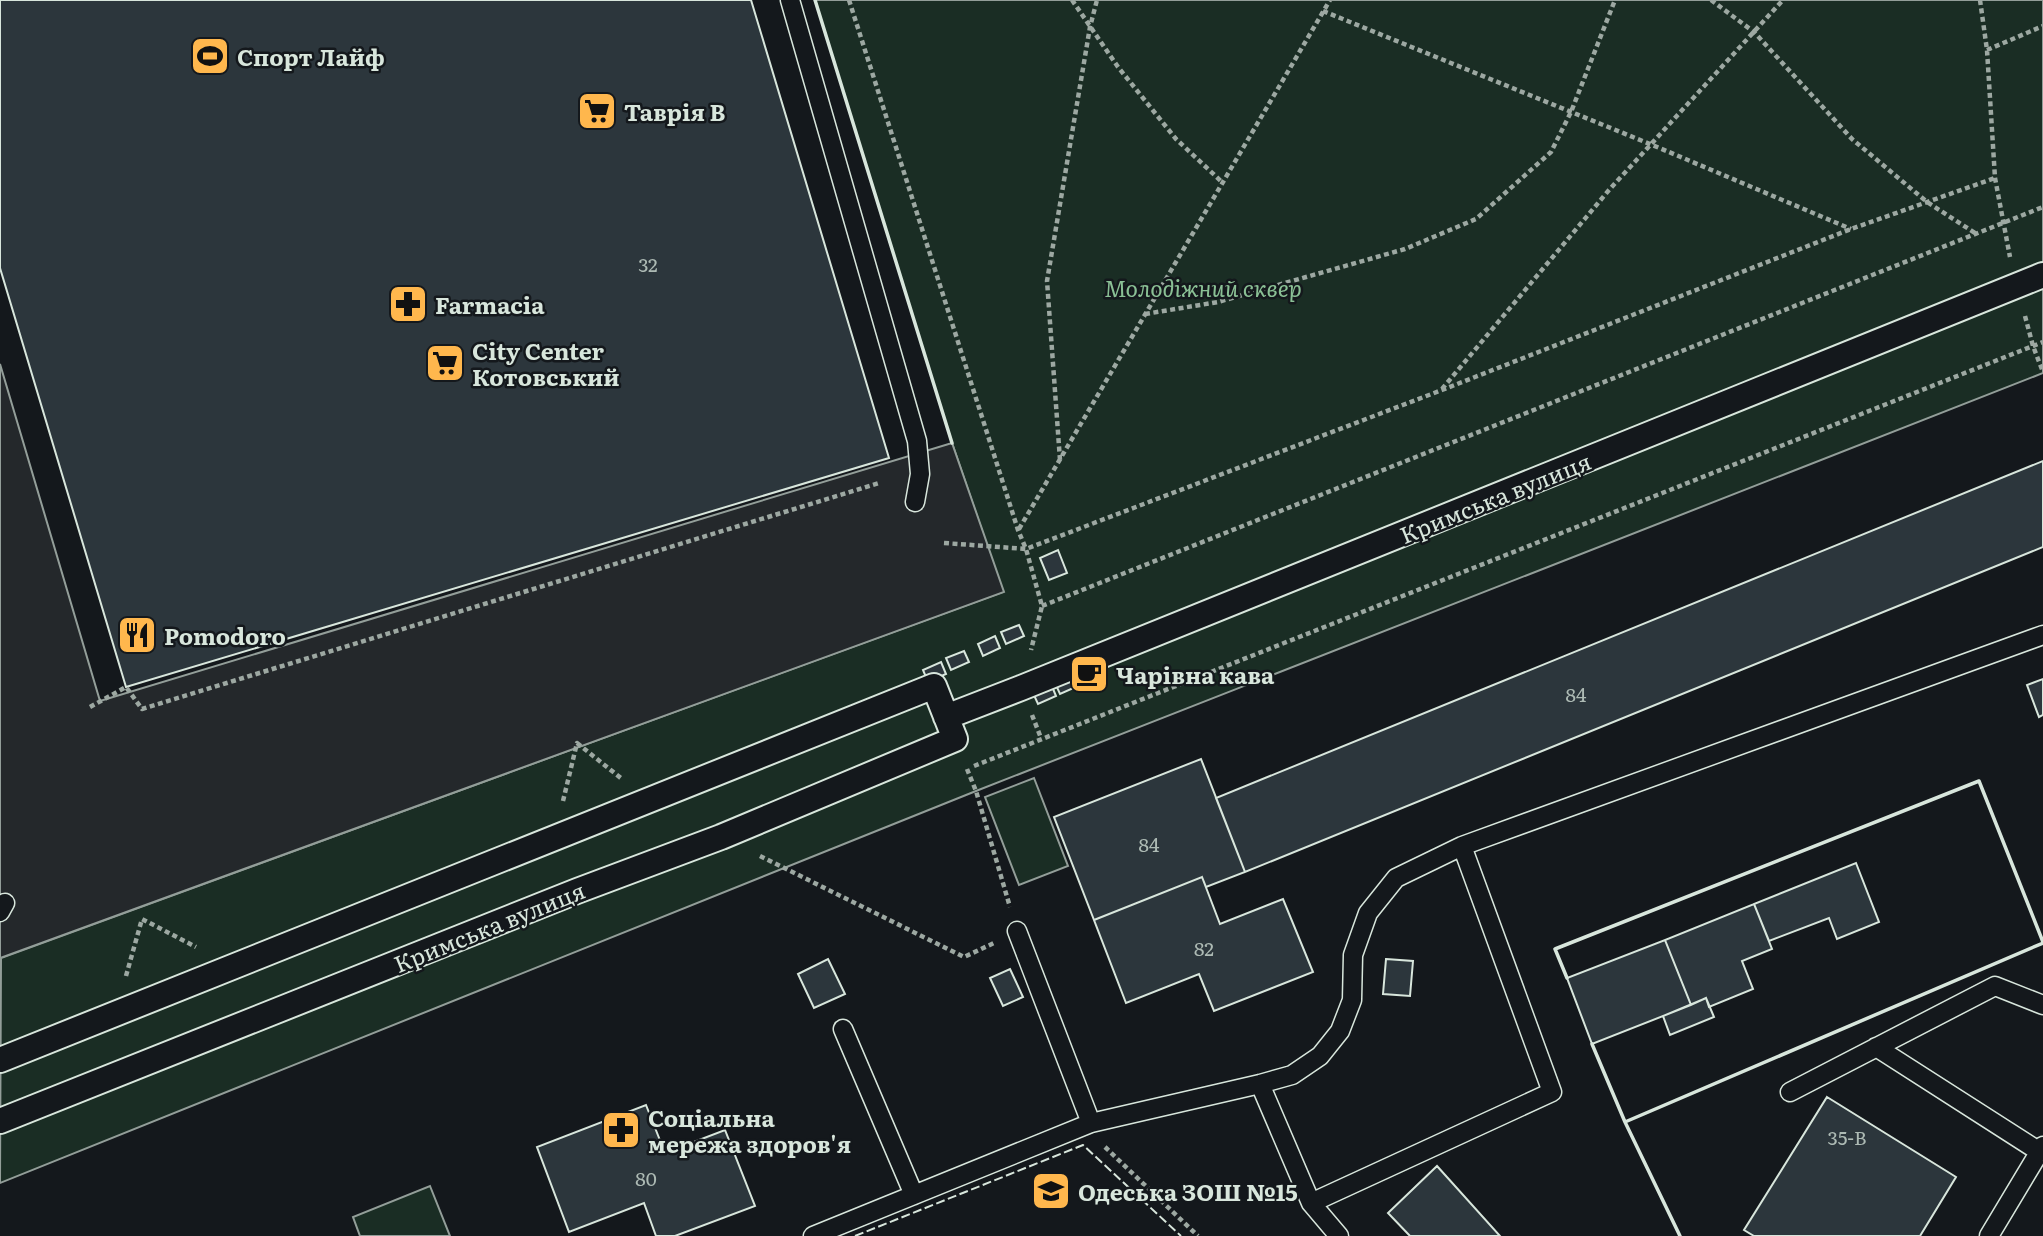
<svg xmlns="http://www.w3.org/2000/svg" width="2043" height="1236" font-family="Literata,serif">
	<rect width="100%" height="100%" fill="#14181c"/>
	<!-- green -->
	<path fill="#1a2d24" stroke="#939e99" stroke-width="2" d="M815,0H2043V373L976,791L0,1183L1,958L1003,592L952,443Z
		M1034,778L1068,866L1019,885L985,797Z
		M430,1186L450,1236H360L353,1217Z"/>
	<!-- parking -->
	<path fill="#24282b" stroke="#939e99" stroke-width="2" d="M0,364L100,701L952,443L1004,592L0,958Z"/>
	<!-- building -->
	<path fill="#2c363c" stroke="#d8e6dc" stroke-width="2" d="M0,0H751L889,458L126,687L0,268Z
		M2043,461V547L1245,872L1216,798Z
		M1058,550L1067,573L1049,580L1040,558Z
		M1019,625L1024,636L1006,644L1001,632Z
		M995,636L1000,648L983,656L978,644Z
		M964,651L969,662L951,670L946,658Z
		M941,662L946,674L928,682L923,670Z
		M1094,664L1100,675L1082,684L1077,672Z
		M1072,674L1078,686L1060,694L1055,683Z
		M2043,679V715L2039,717L2027,685Z
		M1051,684L1056,696L1038,704L1033,693Z
		M1201,759L1245,872L1206,887L1202,877L1094,920L1054,817Z
		M1856,863L1879,922L1837,939L1829,918L1769,941L1754,904Z
		M1202,877L1220,924L1283,899L1313,972L1214,1011L1199,974L1126,1003L1094,920Z
		M1754,904L1772,949L1742,961L1753,989L1709,1007L1706,998L1691,1005L1665,940Z
		M1665,940L1691,1005L1592,1044L1567,978Z
		M828,959L845,994L814,1008L798,974Z
		M1386,959L1413,961L1410,996L1383,994Z
		M1010,969L1023,997L1003,1006L990,978Z
		M1706,998L1714,1017L1670,1035L1663,1016Z
		M1827,1097L1956,1177L1920,1236H1754L1744,1230Z
		M646,1105L665,1153L725,1130L755,1206L675,1236H656L644,1203L569,1232L537,1147Z
		M1437,1166L1500,1236H1410L1388,1213Z"/>
	<g fill="none" stroke-linecap="round" stroke-linejoin="round">
		<defs>
			<path id="service" d="M790,0L917,441L920,474L915,502
				M0,912L5,903
				M1017,931L1091,1123
				M843,1029L914,1195
				M1876,1047L2040,1152
				M1260,1084L1311,1203L1339,1236
				M1790,1092L1995,986L2043,1005
				M1311,1203L1552,1092L1462,846
				M813,1236L1091,1123L1260,1084L1292,1075L1320,1056L1340,1031L1352,1000L1353,955L1368,913L1396,878L1462,846L2043,635
				M1989,1236L2043,1146"/>
			<path id="pedestrian" d="M946,717L1021,688L2043,275
				M0,1060L934,686L955,739L721,837L577,891L0,1121"/>
		</defs>
		<!-- service casing -->
		<use href="#service" stroke="#d8e6dc" stroke-width="21"/>
		<!-- pedestrian casing -->
		<use href="#pedestrian" stroke="#d8e6dc" stroke-width="28"/>
		<!-- path -->
		<path stroke="#9da8a2" stroke-width="4.5" stroke-dasharray="5 3.5" stroke-linecap="butt" d="M849,0L1018,530L1026,549L1042,606L1031,650
			M1072,0L1118,67L1176,139L1223,183
			M1711,0L1754,32L1852,139L1927,202L1975,233
			M1980,0L1987,50L1995,178L2010,257
			M1323,11L1650,144L1851,229
			M1987,50L2043,26
			M1145,314L1218,302L1405,249L1476,219L1551,152L1571,112L1615,0
			M2025,316L2033,346L2043,372
			M1442,389L1609,190L1783,0
			M1060,460L1047,281L1090,27L1097,0
			M1019,529L1330,0
			M944,543L1026,549L1442,390L1851,229L1995,178
			M1042,606L2043,207
			M90,707L126,687L142,709L879,483
			M1032,715L1041,738
			M974,766L2043,342
			M967,769L976,791L1010,907
			M563,801L577,743L622,779
			M760,856L964,957L994,943
			M126,976L142,919L196,947
			M1105,1147L1198,1236"/>
		<!-- service -->
		<use href="#service" stroke="#14181c" stroke-width="18"/>
		<!-- pedestrian -->
		<use href="#pedestrian" stroke="#14181c" stroke-width="24"/>
		<!-- fence -->
		<path stroke="#d8e6dc" stroke-width="2" stroke-dasharray="9 3.5" stroke-linecap="butt" d="M855,1236L1083,1145L1181,1236"/>
		<!-- wall -->
		<path stroke="#d8e6dc" stroke-width="3.5" d="M815,0L952,443
			M1567,978L1555,949L1979,781L2043,942
			M1592,1044L1625,1122
			M1680,1236L1625,1122L2043,943"/>
	</g>
	<!-- icons -->
	<defs>
		<symbol id="stadium-square" viewBox="-11 -11 22 22"><rect x="-9" y="-9" width="18" height="18" rx="4" fill="#ffb74d" stroke="#14181c"/><path d="M0-5a6.5 5 0 1 0 0 10a6.5 5 0 1 0 0-10ZM-3.5-1.8h7v3.6h-7Z" fill="#111"/></symbol>
		<symbol id="supermarket-square" viewBox="-11 -11 22 22"><rect x="-9" y="-9" width="18" height="18" rx="4" fill="#ffb74d" stroke="#14181c"/><path d="M-6-5.5h2.5l.6 2H6L4.5 2H-2.5L-4.4-4H-6ZM-1.5 3.2a1.3 1.3 0 1 0 .1 0ZM3 3.2a1.3 1.3 0 1 0 .1 0Z" fill="#111"/></symbol>
		<symbol id="pharmacy-square" viewBox="-11 -11 22 22"><rect x="-9" y="-9" width="18" height="18" rx="4" fill="#ffb74d" stroke="#14181c"/><path d="M-2-6h4v4h4v4h-4v4h-4v-4h-4v-4h4Z" fill="#111"/></symbol>
		<symbol id="restaurant-square" viewBox="-11 -11 22 22"><rect x="-9" y="-9" width="18" height="18" rx="4" fill="#ffb74d" stroke="#14181c"/><path d="M-5-6h1v4h1v-4h1v4h1v-4h1v5L-1.5 .5V6h-2V.5L-5-1ZM5-6V6H3V1.5H1.5Q1.5-4 5-6Z" fill="#111"/></symbol>
		<symbol id="cafe-square" viewBox="-11 -11 22 22"><rect x="-9" y="-9" width="18" height="18" rx="4" fill="#ffb74d" stroke="#14181c"/><path d="M-5.5-4.5H6V0H3Q3 3.5 0 3.5H-2.5Q-5.5 3.5-5.5 0ZM3-3.2v2h1.7v-2ZM-6 4.5H4V6H-6Z" fill="#111"/></symbol>
		<symbol id="school-square" viewBox="-11 -11 22 22"><rect x="-9" y="-9" width="18" height="18" rx="4" fill="#ffb74d" stroke="#14181c"/><path d="M0-5L7-2L0 1L-7-2ZM-4 1L0 2.5L4 1V4Q0 6-4 4Z" fill="#111"/></symbol>
	</defs>
	<g fill-rule="evenodd">
		<use href="#stadium-square" x="188" y="34" width="44" height="44"/>
		<use href="#supermarket-square" x="575" y="89" width="44" height="44"/>
		<use href="#pharmacy-square" x="386" y="282" width="44" height="44"/>
		<use href="#supermarket-square" x="423" y="341" width="44" height="44"/>
		<use href="#restaurant-square" x="115" y="613" width="44" height="44"/>
		<use href="#cafe-square" x="1067" y="652" width="44" height="44"/>
		<use href="#pharmacy-square" x="599" y="1108" width="44" height="44"/>
		<use href="#school-square" x="1029" y="1169" width="44" height="44"/>
	</g>
	<g text-anchor="middle" dominant-baseline="central" stroke-width="5" stroke-linejoin="round" paint-order="stroke">
		<!-- number labels -->
		<g font-size="19" fill="#adbab4">
			<text x="648" y="264">32</text>
			<text x="1576" y="694">84</text>
			<text x="1149" y="844">84</text>
			<text x="1204" y="948">82</text>
			<text x="1847" y="1137">35-В</text>
			<text x="646" y="1178">80</text>
		</g>
		<!-- poi labels -->
		<g font-size="23" font-weight="bold" fill="#d8e6dc" stroke="#14181c" text-anchor="start">
			<text x="237" y="56">Спорт Лайф</text>
			<text x="624" y="111">Таврія В</text>
			<text x="435" y="304">Farmacia</text>
			<text x="472" y="350">City Center<tspan x="472" dy="26">Котовський</tspan></text>
			<text x="164" y="635">Pomodoro</text>
			<text x="1116" y="674">Чарівна кава</text>
			<text x="648" y="1117">Соціальна<tspan x="648" dy="26">мережа здоров'я</tspan></text>
			<text x="1078" y="1191">Одеська ЗОШ №15</text>
		</g>
		<!-- park labels -->
		<g font-size="23" font-style="italic" fill="#8ac095" stroke="#14181c">
			<text x="1203" y="287">Молодіжний сквер</text>
		</g>
		<!-- street labels -->
		<g font-size="23" fill="#d8e6dc" stroke="#14181c">
			<text transform="translate(1495 497) rotate(-22)">Кримська вулиця</text>
			<text transform="translate(489 926) rotate(-22)">Кримська вулиця</text>
		</g>
	</g>
</svg>
